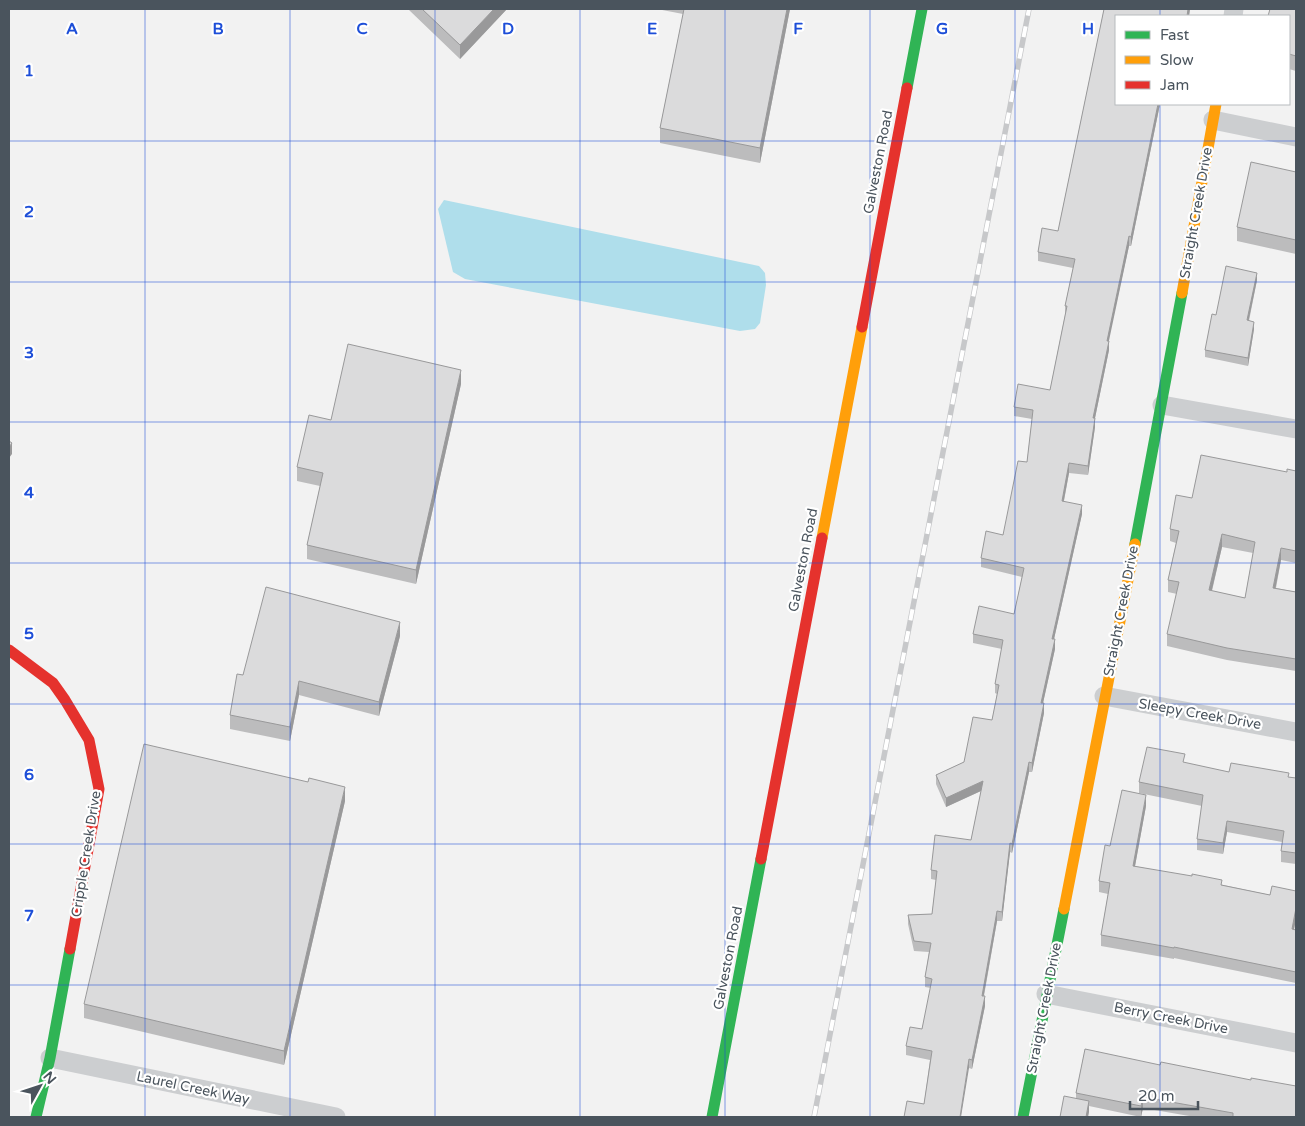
<svg xmlns="http://www.w3.org/2000/svg" width="1305" height="1126" font-family="'Varela Round',sans-serif">
	<rect width="100%" height="100%" fill="#f2f2f2"/>
	<!-- water -->
	<path fill="#afdeeb" d="M444,200L759,266L765,273L766,285L760,323L755,329L740,331L465,279L453,272L438,209Z"/>
	<g fill="none" stroke-linecap="round" stroke-linejoin="round">
		<!-- street -->
		<path stroke="#ccced0" stroke-width="19" d="M1233,16L1234,9
			M1213,120L1296,137
			M1162,405L1296,429
			M1104,696L1296,732
			M1046,994L1296,1043
			M50,1058L336,1117"/>
		<!-- fast -->
		<path stroke="#30b455" stroke-width="11" d="M907,88L922,9
			M1135,544L1182,293
			M36,1117L50,1058L70,949
			M712,1117L761,859
			M1023,1117L1064,909"/>
		<!-- slow -->
		<path stroke="#ff9f0a" stroke-width="11" d="M1182,293L1216,104
			M822,538L862,327
			M1064,909L1135,544"/>
		<!-- jam -->
		<path stroke="#e5322d" stroke-width="11" d="M862,327L907,88
			M9,650L53,683L65,700L89,740L99,789L70,949
			M761,859L822,538"/>
		<defs>
			<path id="rail" d="M814,1117L1029,9"/>
		</defs>
		<!-- rail casing -->
		<use href="#rail" stroke="#c7c8ca" stroke-width="5.5"/>
		<!-- rail -->
		<use href="#rail" stroke="#fff" stroke-width="4" stroke-dasharray="11" stroke-linecap="butt"/>
	</g>
	<!-- wall -->
	<path fill="#bcbcbd" fill-rule="evenodd" d="M409,9H507L460,59L409,10Z
		M657,9H790L760,163L660,143V128L683,14Z
		M1104,9H1190L1189,16H1116L1160,104L1131,246H1129L1108,341L1109,350L1095,418V427L1088,475L1069,473L1064,501L1082,514L1054,639L1055,649L1043,703L1044,713L1032,772H1029L1012,853L1010,852L1002,921H997L984,996L985,1006L972,1069L969,1068L924,1104L930,1060L906,1055V1046L922,1029L931,988L925,987V977L929,952L914,951L908,924V915L932,914L936,880L931,879V870L971,840L981,791L946,807L936,784V775L964,762L992,720L997,694L995,693V684L1002,649L973,643V634L1014,614L1022,577L981,567V558L1003,535L1027,462L1032,419L1014,416V407L1050,390L1065,315V306L1073,268L1038,261V252L1058,231Z
		M1296,9V71L1289,69V16Z
		M1296,172V254L1237,241V227Z
		M1257,280L1249,321L1254,329L1248,366L1205,357V350L1216,315Z
		M1296,310V327H1295V314Z
		M461,384L416,584L307,559V545L320,486L297,481V467L331,420Z
		M1296,471V563L1281,560L1276,588L1296,592V671L1227,660L1167,646V634L1177,594L1168,592V580L1176,543L1170,541V529L1192,498L1287,472ZM1222,547L1253,553L1245,598L1212,591Z
		M400,636L379,716L299,695L290,741L230,729V715L243,675Z
		M1185,763L1229,772L1296,778V864L1281,862V851L1282,842L1227,832L1223,854L1197,850V839L1202,806L1139,793V782Z
		M308,782L345,801L284,1065L84,1018V1004Z
		M1146,806L1135,866L1270,895L1296,891V919L1294,929L1296,930V983L1174,958V959L1101,946V935L1108,894L1099,892V881L1110,846Z
		M1085,1049L1296,1117H1195L1143,1108L1141,1117L1089,1106L1088,1117H1060L1076,1099V1093Z"/>
	<!-- shaded-wall -->
	<path fill="#99999a" d="M494,9H507L460,59V45Z
		M787,9H790L760,163V148Z
		M1188,9H1190L1189,16H1187Z
		M1158,104H1160L1131,246V237Z
		M1129,236V246L1107,350V341Z
		M1257,273V280L1247,328V320Z
		M1254,322V329L1248,366V358Z
		M1109,341V350L1095,418V427L1088,475V466L1093,418Z
		M461,370V384L416,584V570Z
		M12,443V454L9,458V447Z
		M1069,463V473L1062,510V501Z
		M1082,505V514L1052,648V639Z
		M1222,534V547L1209,602V590Z
		M1281,548V560L1273,600V588Z
		M400,622V636L379,716V702Z
		M1055,639V649L1041,712V703Z
		M299,681V695L290,741V727Z
		M1044,703V713L1032,772V763Z
		M1029,762V772L1012,853V844Z
		M983,781V790L946,807V798Z
		M345,787V801L284,1065V1051Z
		M1146,795V806L1133,877V866Z
		M1227,821V832L1223,854V843Z
		M1010,843V852L1002,921V912Z
		M1296,908V919L1292,940V929Z
		M997,911V921L982,1005V996Z
		M985,996V1006L972,1069V1060Z
		M969,1059V1068L961,1117H960Z
		M1143,1097V1108L1141,1117V1106Z
		M1089,1101V1112L1088,1117H1086Z"/>
	<!-- building -->
	<path fill="#dbdbdc" stroke="#99999a" fill-rule="evenodd" d="M422,9H494L460,45Z
		M684,9H787L760,148L660,128Z
		M1104,9H1188L1187,16H1116V104H1158L1131,237L1129,236L1107,341H1109L1093,418H1095L1088,466L1069,463L1062,501L1082,505L1052,639H1055L1041,703H1044L1032,763L1029,762L1012,844L1010,843L1002,912L997,911L982,996H985L972,1060L969,1059L960,1117H904L907,1101L924,1104L932,1051L906,1046L910,1027L922,1029L932,979L925,977L931,943L914,941L908,915L932,914L937,871L931,870L935,835L971,840L983,781L946,798L936,775L964,762L973,717L992,720L999,685L995,684L1003,640L973,634L979,606L1014,614L1024,568L981,558L986,531L1003,535L1018,461L1027,462L1033,410L1014,407L1018,384L1050,390L1067,306H1065L1075,259L1038,252L1042,228L1058,231Z
		M1270,9H1296V56L1289,54V16H1268Z
		M1251,162L1296,172V240L1237,227Z
		M1226,266L1257,273L1247,320L1254,322L1248,358L1205,350L1212,314L1216,315Z
		M348,344L461,370L416,570L307,545L323,473L297,467L309,415L331,420Z
		M9,441L12,443L9,447Z
		M1201,455L1287,472V469L1296,471V551L1281,548L1273,588L1296,592V659L1227,648L1167,634L1179,582L1168,580L1179,531L1170,529L1176,495L1192,498ZM1222,534L1255,542L1245,598L1209,590Z
		M266,587L400,622L379,702L299,681L290,727L230,715L237,674L243,675Z
		M144,744L308,782L309,778L345,787L284,1051L84,1004Z
		M1147,747L1185,754L1183,762L1229,772L1231,763L1289,773L1288,777L1296,778V853L1281,851L1284,831L1227,821L1223,843L1197,839L1203,795L1139,782Z
		M1122,790L1146,795L1133,866L1192,876V874L1222,880L1221,885L1270,895L1272,886L1296,891V908L1292,929L1296,930V972L1174,947V948L1101,935L1110,883L1099,881L1105,845L1110,846Z
		M1085,1049L1160,1065L1161,1062L1251,1080V1078L1296,1086V1117H1233V1113L1143,1097L1141,1106L1076,1093Z
		M1064,1096L1089,1101L1086,1117H1060Z"/>
	<!-- grid -->
	<path fill="none" stroke="#1d4ed8" stroke-width="1" stroke-opacity="0.55" d="M145,9V1117M290,9V1117M435,9V1117M580,9V1117M725,9V1117M870,9V1117M1015,9V1117M1160,9V16M1160,104V1117M9,141H1296M9,282H1296M9,422H1296M9,563H1296M9,704H1296M9,844H1296M9,985H1296"/>
	<g text-anchor="middle" dominant-baseline="central" stroke-width="4.5" stroke-linejoin="round" paint-order="stroke">
		<!-- street labels -->
		<g font-size="14" fill="#4a545d" stroke="#fff">
			<text transform="translate(878 162) rotate(-79)">Galveston Road</text>
			<text transform="translate(1196 213) rotate(-80)">Straight Creek Drive</text>
			<text transform="translate(803 560) rotate(-79)">Galveston Road</text>
			<text transform="translate(1121 611) rotate(-79)">Straight Creek Drive</text>
			<text transform="translate(1200 714) rotate(10)">Sleepy Creek Drive</text>
			<text transform="translate(86 854) rotate(-81)">Cripple Creek Drive</text>
			<text transform="translate(728 958) rotate(-79)">Galveston Road</text>
			<text transform="translate(1044 1008) rotate(-79)">Straight Creek Drive</text>
			<text transform="translate(1171 1018) rotate(11)">Berry Creek Drive</text>
			<text transform="translate(193 1088) rotate(12)">Laurel Creek Way</text>
		</g>
	</g>
	<g font-size="16" text-anchor="middle" font-weight="bold" fill="#1d4ed8" stroke="#fff" stroke-width="4.5" stroke-linejoin="round" paint-order="stroke">
		<text x="72" y="34">A</text>
		<text x="218" y="34">B</text>
		<text x="362" y="34">C</text>
		<text x="508" y="34">D</text>
		<text x="652" y="34">E</text>
		<text x="798" y="34">F</text>
		<text x="942" y="34">G</text>
		<text x="1088" y="34">H</text>
		<text x="29" y="76">1</text>
		<text x="29" y="217">2</text>
		<text x="29" y="358">3</text>
		<text x="29" y="498">4</text>
		<text x="29" y="639">5</text>
		<text x="29" y="780">6</text>
		<text x="29" y="921">7</text>
	</g>
	<!-- border -->
	<rect width="1305" height="1126" fill="none" stroke="#4a545d" stroke-width="20"/>
	<!-- legend -->
	<rect x="1115" y="15" width="175" height="90" fill="#ffffff" stroke="#b7bbbe"/>
	<rect x="1125" y="31" width="25" height="8" fill="#30b455" stroke="#b7bbbe"/>
	<text x="1160" y="40" font-size="15" fill="#4a545d">Fast</text>
	<rect x="1125" y="56" width="25" height="8" fill="#ff9f0a" stroke="#b7bbbe"/>
	<text x="1160" y="65" font-size="15" fill="#4a545d">Slow</text>
	<rect x="1125" y="81" width="25" height="8" fill="#e5322d" stroke="#b7bbbe"/>
	<text x="1160" y="90" font-size="15" fill="#4a545d">Jam</text>
	<!-- north arrow -->
	<g transform="translate(40 1086) rotate(50)" stroke="#ffffff" stroke-width="4" paint-order="stroke">
	<path d="M0-4L9 19L0 12L-9 19Z" fill="#4a545d"/>
	<text y="-8" font-size="14" font-weight="bold" text-anchor="middle" fill="#4a545d">N</text>
	</g>
	<!-- scale -->
	<path d="M1130 1101v8h68v-8" fill="none" stroke="#4a545d" stroke-width="2.5"/>
	<text x="1138" y="1101" font-size="15" fill="#4a545d" stroke="#ffffff" stroke-width="4" paint-order="stroke">20 m</text>
</svg>
